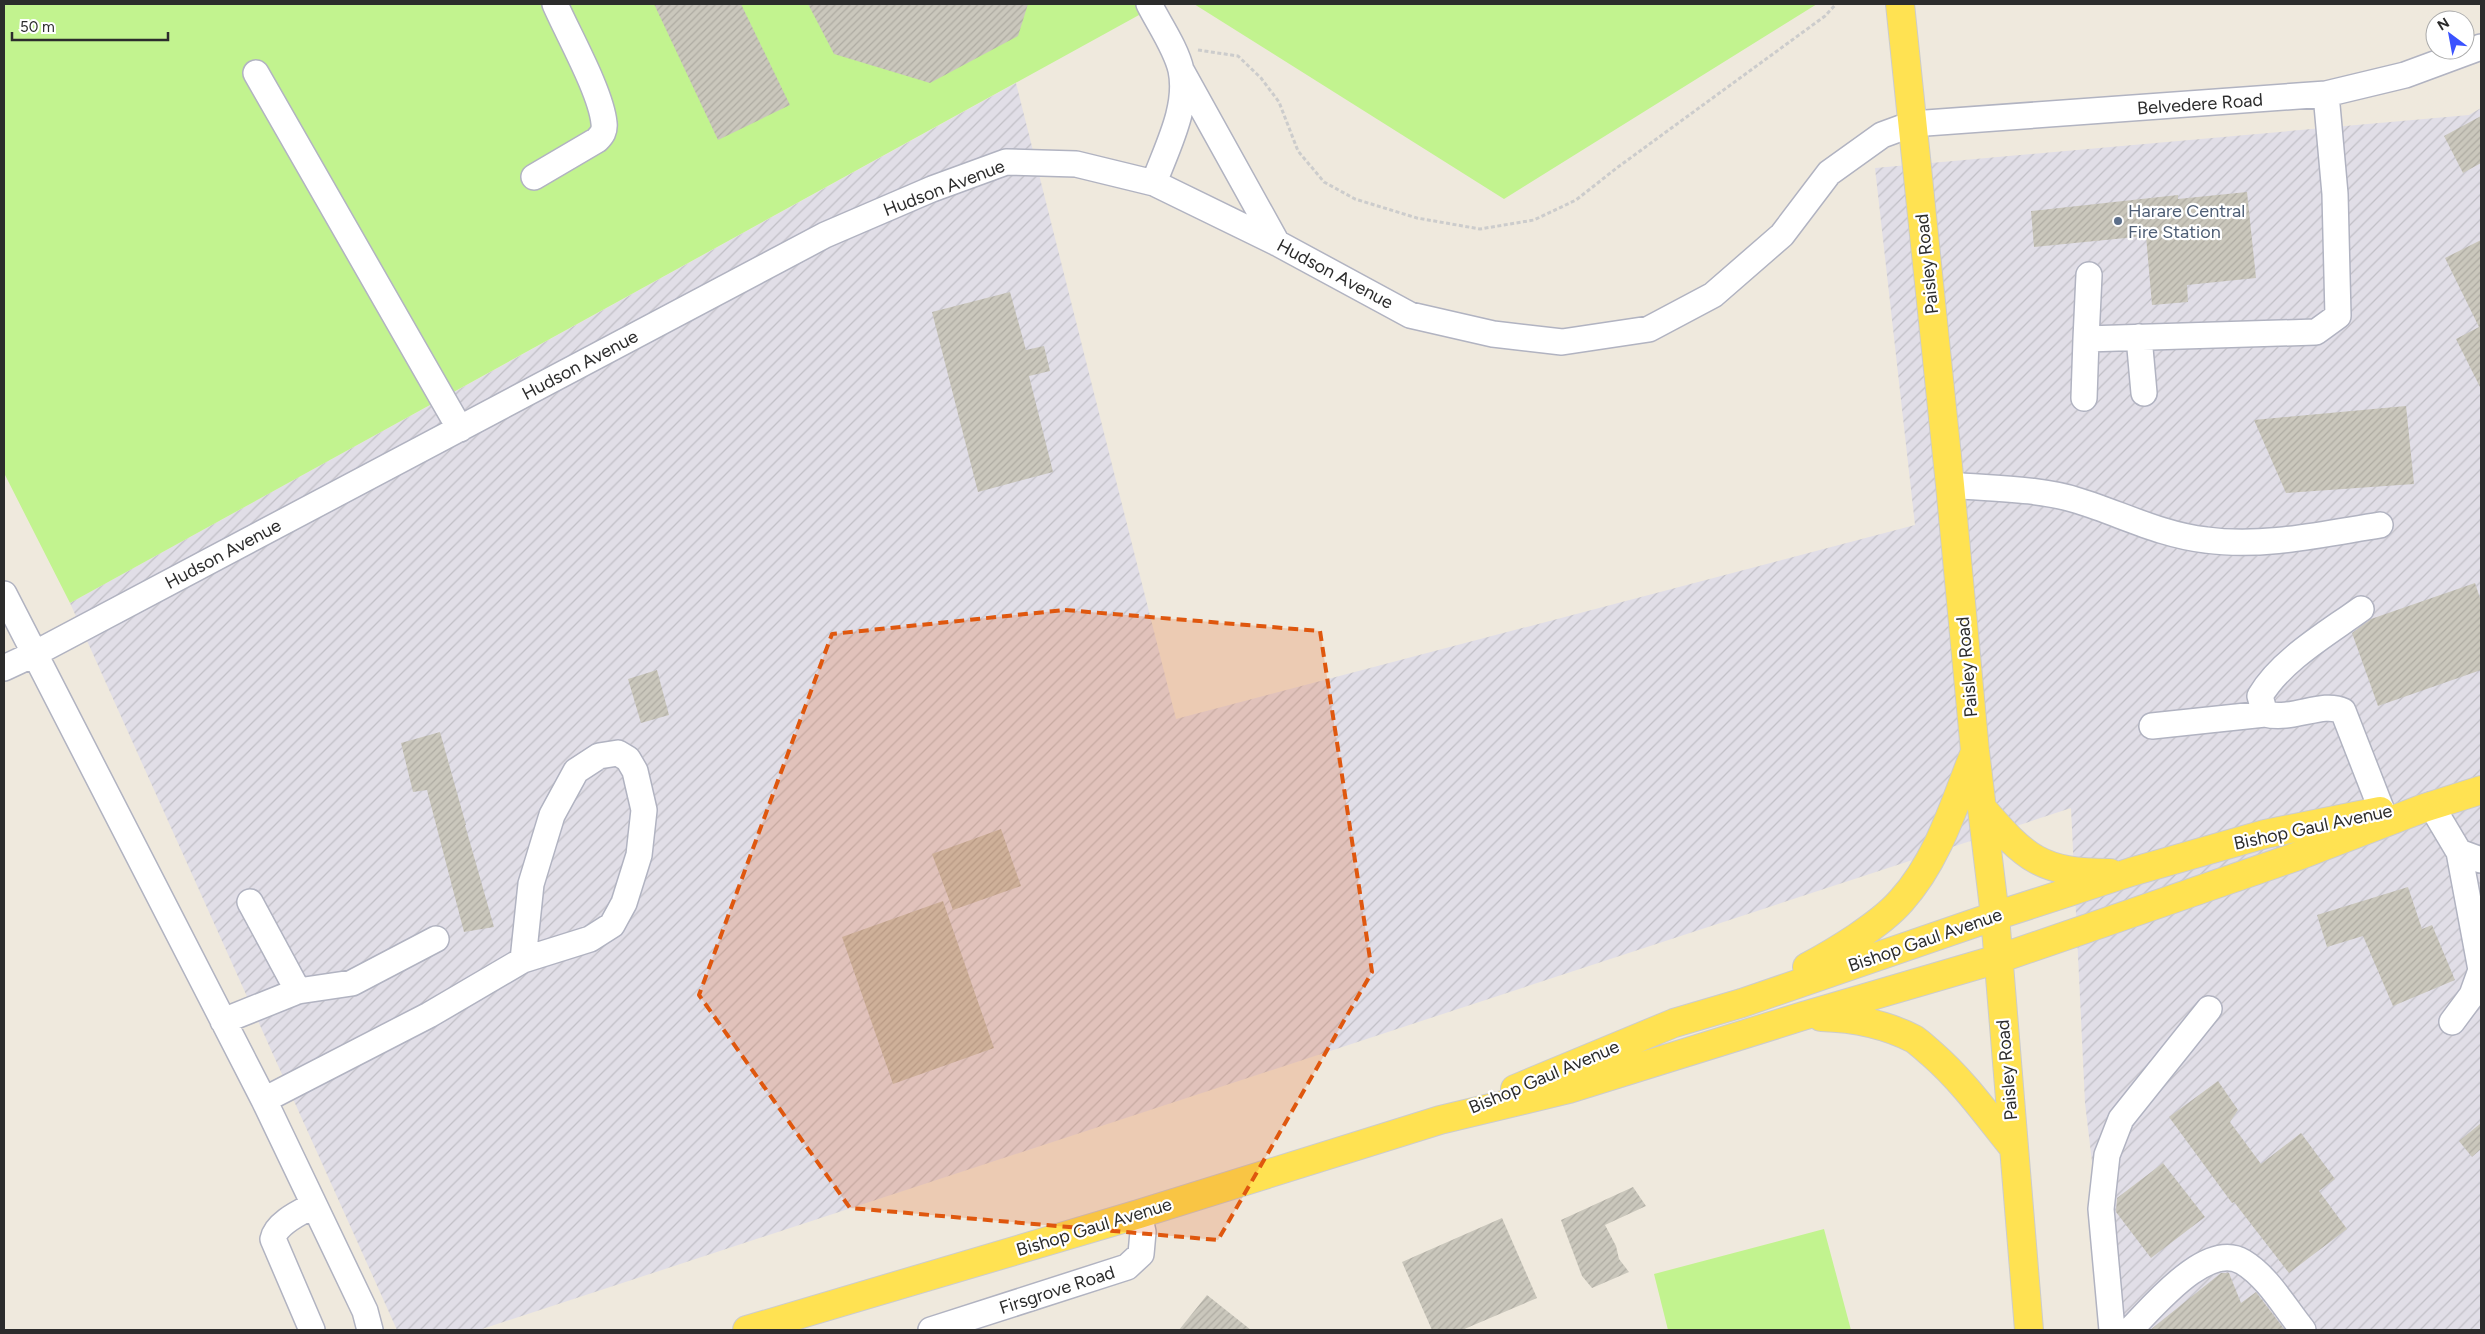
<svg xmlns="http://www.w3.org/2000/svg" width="2485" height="1334" font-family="Figtree,sans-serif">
	<defs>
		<pattern id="industrial-furrows" width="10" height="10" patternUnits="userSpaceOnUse" patternTransform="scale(1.25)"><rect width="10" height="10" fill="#e1dee7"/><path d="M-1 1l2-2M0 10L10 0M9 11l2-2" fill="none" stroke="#c1bfc6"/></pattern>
		<pattern id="building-hatch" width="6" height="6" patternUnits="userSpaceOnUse" patternTransform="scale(1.25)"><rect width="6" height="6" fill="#cac7bc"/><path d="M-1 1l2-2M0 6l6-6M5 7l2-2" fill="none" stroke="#aeaba2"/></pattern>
	</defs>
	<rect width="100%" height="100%" fill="#efe9dd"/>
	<!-- industrial -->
	<path fill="url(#industrial-furrows)" d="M1016,83L1176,719L1915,525L1875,168L2469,115L2481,108V1330H2112L2085,1103L2071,808L479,1330H397L70,603Z"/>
	<!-- pitch -->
	<path fill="#c2f38f" d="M4,4H1159L70,603L4,473Z
		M1194,4H1817L1504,199Z
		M1824,1229L1851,1330H1668L1654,1274Z"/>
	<!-- building -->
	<path fill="url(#building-hatch)" d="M654,4H741L790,105L718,140Z
		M808,4H1028L1018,36L930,83L834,54Z
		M2481,116V163L2463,173L2444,136Z
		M2247,192L2256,278L2187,285L2188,302L2152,305L2146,236L2034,247L2031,211L2178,195V199Z
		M2481,240V389L2456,339L2479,327L2445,258Z
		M1010,292L1026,350L1044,346L1050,371L1029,376L1053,472L978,492L932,312Z
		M2406,406L2414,484L2286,493L2254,420Z
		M2475,583L2481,601V670L2378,706L2352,633L2371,619Z
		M657,670L669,715L641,723L628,679Z
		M440,732L466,825H465L494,927L464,932L427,790L413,792L401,743Z
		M1001,829L1021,886L953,910L932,854Z
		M2408,887L2422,929L2432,925L2455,980L2393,1006L2363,936L2327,947L2317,915Z
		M943,901L994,1048L893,1084L842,937Z
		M2218,1081L2238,1110L2230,1122L2261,1164L2301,1133L2335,1179L2319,1191L2347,1229L2289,1273L2234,1202L2232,1203L2169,1117Z
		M2481,1123V1149L2472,1157L2459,1141Z
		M2163,1163L2205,1217L2151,1258L2116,1212L2117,1198Z
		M1633,1187L1646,1206L1605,1225L1616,1246L1619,1259L1629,1272L1592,1288L1582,1276L1561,1220Z
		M1502,1218L1537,1298L1462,1330H1432L1402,1262Z
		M2221,1273H2229L2241,1303L2256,1292L2285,1330H2150Z
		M1207,1295L1251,1330H1179Z"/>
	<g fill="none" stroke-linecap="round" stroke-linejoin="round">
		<defs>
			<path id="minor" d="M1149,4C1159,24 1176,48 1181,70C1189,108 1166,149 1154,183
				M1181,70L1277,243
				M256,73L460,429
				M534,177L597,140C602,135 605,131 604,123C601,92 568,34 555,4
				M2139,337L2144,393
				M2086,339L2089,275
				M2084,398L2086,339L2316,332L2338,316L2335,194L2326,94
				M1950,485C1991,489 2040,488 2079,501C2121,514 2161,535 2206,540C2263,548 2323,534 2380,525
				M4,594L264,1100L429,1015L523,960L590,939L612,925L624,903L639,855L644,810L635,771L628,759L618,753L599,756L576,771L552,815L531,884L523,960
				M4,668L34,654L825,235L932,189L1006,162L1076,164L1154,183L1277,243L1410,315L1493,334L1562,342L1649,329L1713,295L1782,235L1829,173L1882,135L1912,124L2326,94L2405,75L2481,47
				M2265,714L2260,696C2281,660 2328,633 2361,609
				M2152,726L2265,714C2293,721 2322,701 2343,711L2382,811
				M2431,805L2459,852L2481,860
				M250,902L298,991
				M223,1021L298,991L352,983L436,939
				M2452,1022L2472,995L2481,970L2459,852
				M264,1100L365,1311L370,1330
				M312,1330L273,1239C276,1223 301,1212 314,1205
				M931,1330L1127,1267L1141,1254L1143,1232L1139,1214
				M2112,1330L2101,1209L2107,1155L2121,1119L2209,1009
				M2130,1330C2153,1307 2207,1240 2243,1262C2268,1277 2285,1308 2303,1330"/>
			<path id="major" d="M1900,4L1950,485L1975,751L1995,916L2029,1330
				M1982,808C2026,859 2041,873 2110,873
				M1807,967C1835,952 1880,925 1901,901C1938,860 1954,805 1974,754
				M1821,1017C1853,1018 1885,1024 1914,1039C1920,1043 1926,1049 1932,1054C1963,1081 1987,1115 2013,1147
				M1515,1089L1674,1023L1742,1003L1995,916L2131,872L2265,834L2380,811
				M747,1330L1139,1214L1440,1120L1569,1089L1803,1016L1998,959L2301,855L2424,808L2481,790"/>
		</defs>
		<!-- minor casing -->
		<use href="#minor" stroke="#b1b3c1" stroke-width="28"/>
		<!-- major casing -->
		<use href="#major" stroke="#ccc" stroke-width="30"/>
		<!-- path -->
		<path stroke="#ccc" stroke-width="3" stroke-dasharray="4 2.5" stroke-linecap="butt" d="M1198,50L1238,56L1261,78L1279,102L1298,151L1324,182L1355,199L1417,218L1480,229L1534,220L1576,200L1618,167L1825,16L1836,4"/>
		<!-- minor -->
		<use href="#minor" stroke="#fff" stroke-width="25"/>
		<!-- major -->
		<use href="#major" stroke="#ffe252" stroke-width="28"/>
	</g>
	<!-- marked area -->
	<path fill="#df570e" fill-opacity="0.2" stroke="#df570e" stroke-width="4" stroke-dasharray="10 6" stroke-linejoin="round" d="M1065,610L1320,631L1372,972L1218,1240L850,1208L699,995L832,634Z"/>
	<!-- markers -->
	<circle fill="#5c6f8a" stroke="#fff" stroke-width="2" cx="2118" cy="221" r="5"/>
	<g text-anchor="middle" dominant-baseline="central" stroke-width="4.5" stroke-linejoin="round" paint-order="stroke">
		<!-- street labels -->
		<g font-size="18" fill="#2c2c2c" stroke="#fff">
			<text transform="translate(2200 104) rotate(-4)">Belvedere Road</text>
			<text transform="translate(944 188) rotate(-21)">Hudson Avenue</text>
			<text transform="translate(1927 264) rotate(-96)">Paisley Road</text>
			<text transform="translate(1335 274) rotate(28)">Hudson Avenue</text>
			<text transform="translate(580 365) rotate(-28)">Hudson Avenue</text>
			<text transform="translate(223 554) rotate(-28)">Hudson Avenue</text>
			<text transform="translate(1967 667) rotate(-95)">Paisley Road</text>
			<text transform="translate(2313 827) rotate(-12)">Bishop Gaul Avenue</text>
			<text transform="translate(1925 940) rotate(-19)">Bishop Gaul Avenue</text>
			<text transform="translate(2007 1070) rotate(-95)">Paisley Road</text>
			<text transform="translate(1544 1077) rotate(-23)">Bishop Gaul Avenue</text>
			<text transform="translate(1094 1227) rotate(-17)">Bishop Gaul Avenue</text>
			<text transform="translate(1057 1290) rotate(-18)">Firsgrove Road</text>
		</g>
		<!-- service labels -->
		<g font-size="18" fill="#4e5e75" stroke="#fff" text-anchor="start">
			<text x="2128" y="211">Harare Central<tspan x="2128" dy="21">Fire Station</tspan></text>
		</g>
	</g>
	<!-- border -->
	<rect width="2485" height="1334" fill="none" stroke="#2c2c2c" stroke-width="10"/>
	<!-- north arrow -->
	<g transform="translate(2450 35) rotate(328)"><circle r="24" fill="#ffffff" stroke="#ababab"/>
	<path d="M0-4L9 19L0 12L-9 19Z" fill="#3a52ff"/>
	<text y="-8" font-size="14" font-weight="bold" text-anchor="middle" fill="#2c2c2c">N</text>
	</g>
	<!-- scale -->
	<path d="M12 32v8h156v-8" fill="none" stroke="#2c2c2c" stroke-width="2.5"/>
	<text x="20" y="32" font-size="15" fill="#2c2c2c" stroke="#ffffff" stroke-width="4" paint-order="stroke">50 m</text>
</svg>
